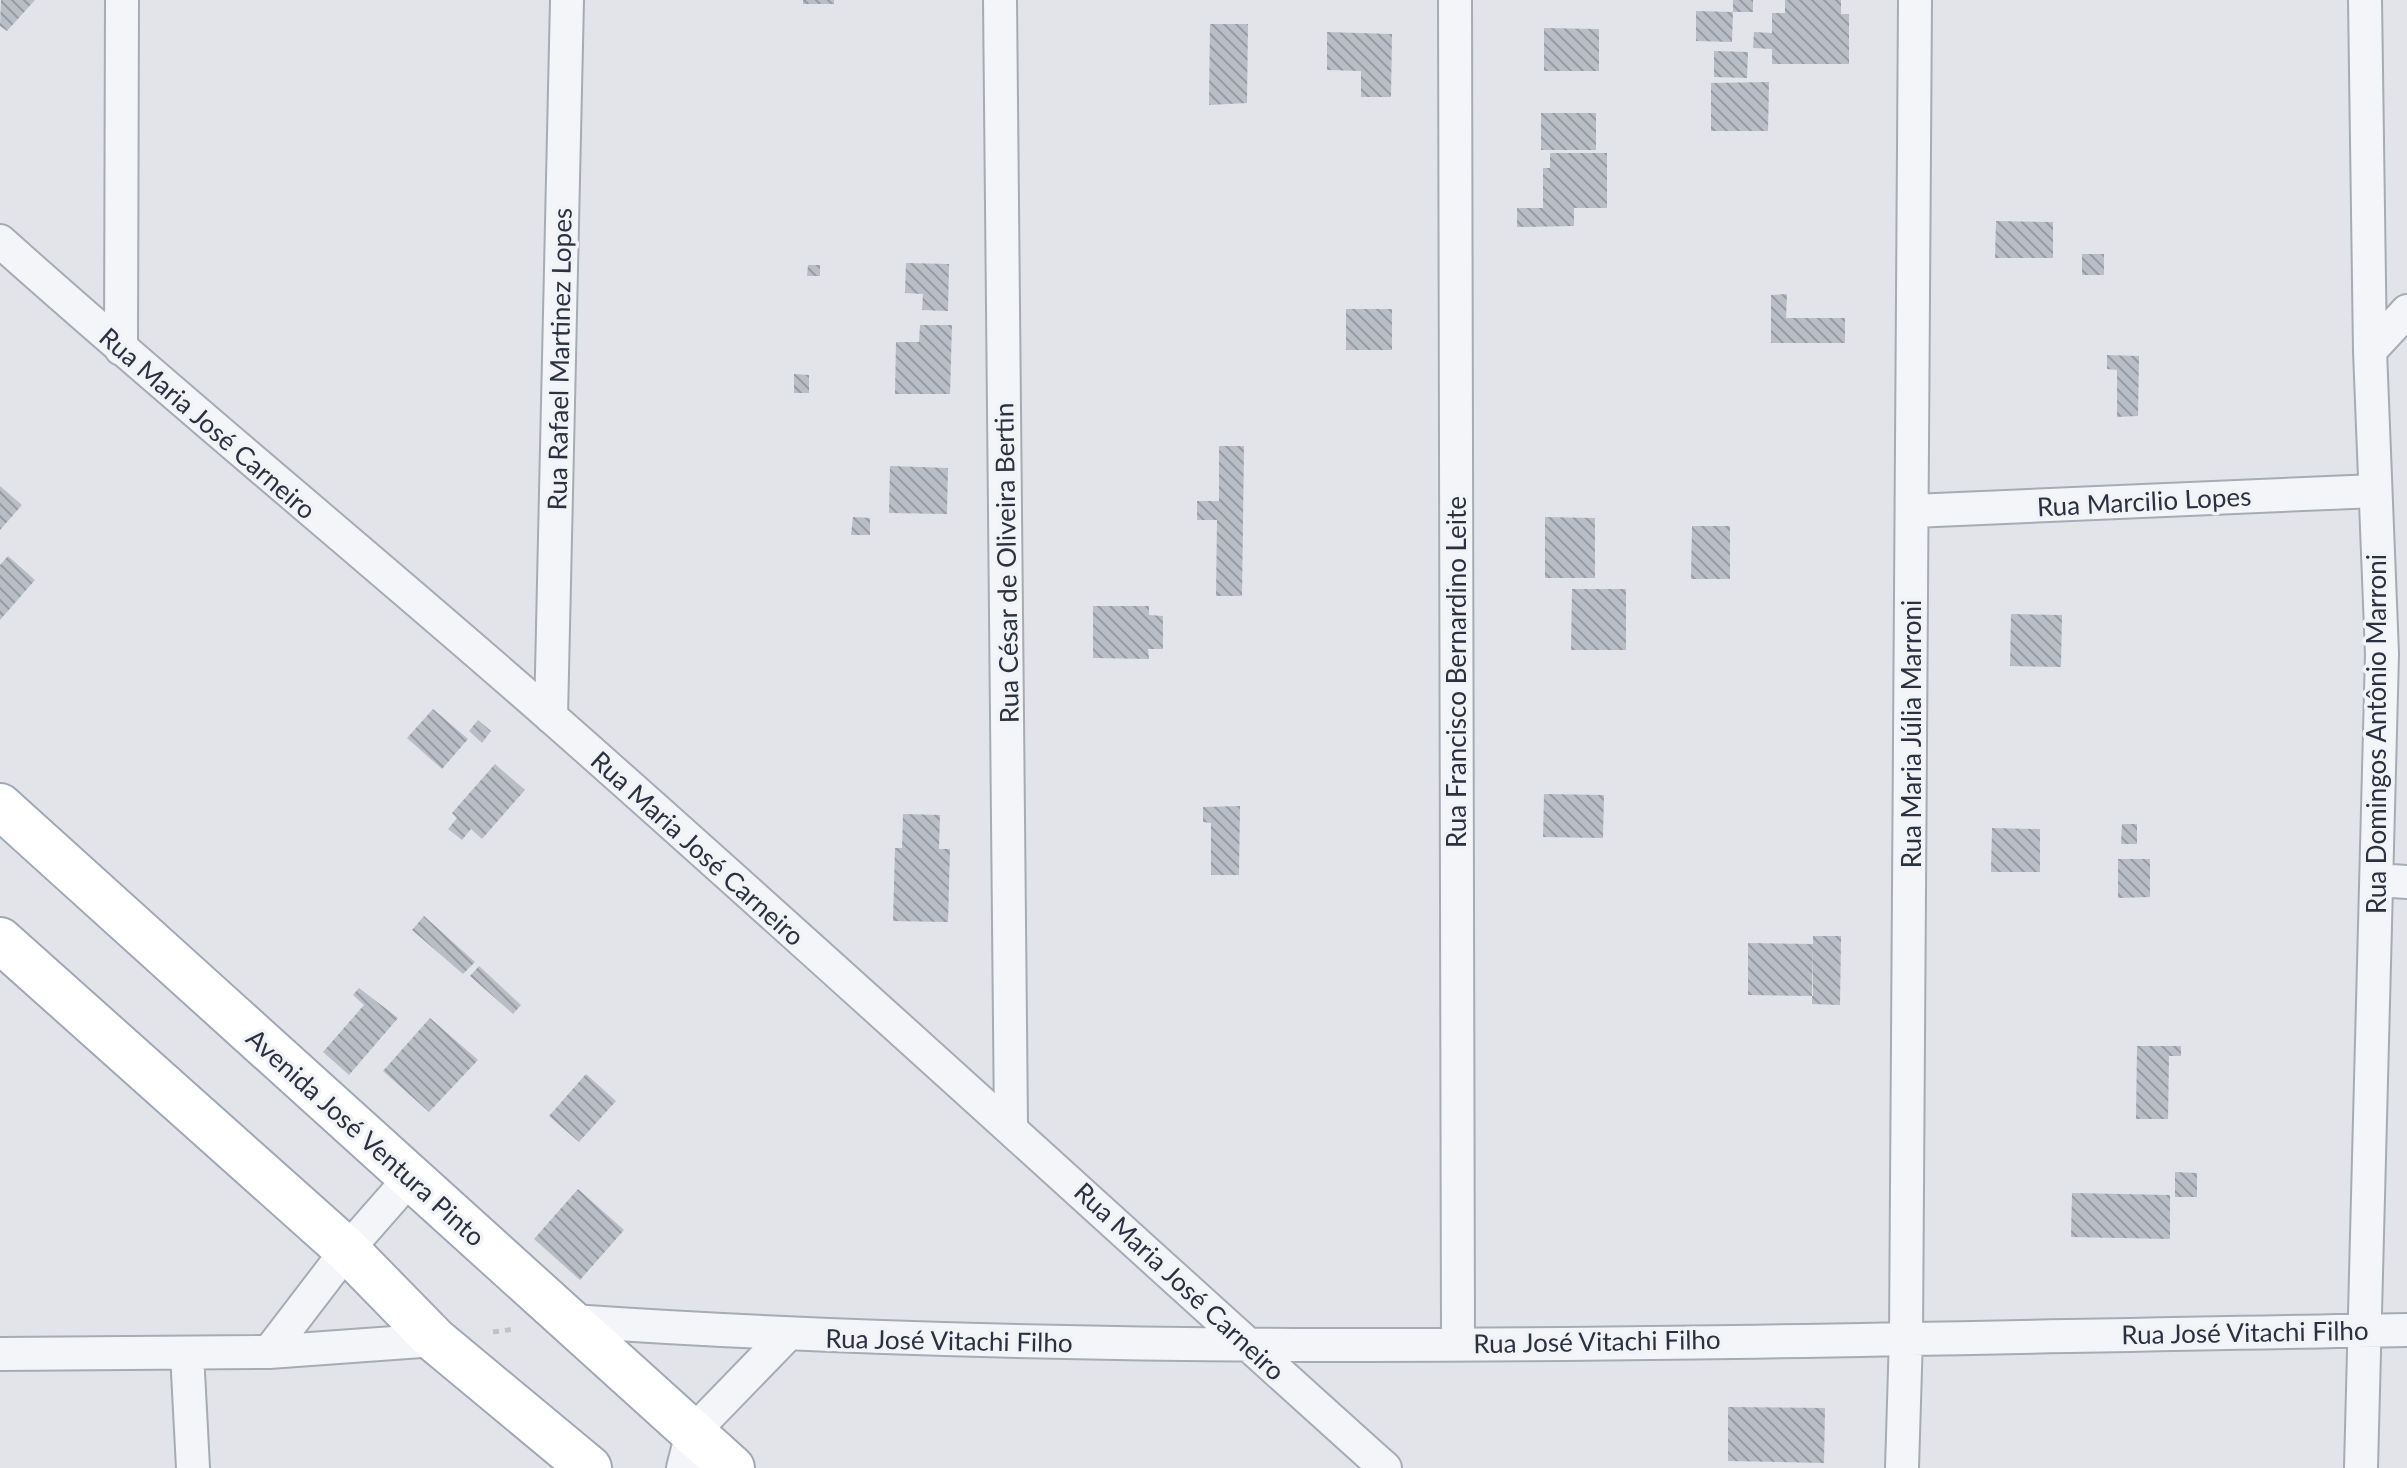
<svg xmlns="http://www.w3.org/2000/svg" width="2407" height="1468" font-family="Lato,sans-serif">
	<defs>
		<pattern id="building-back-hatch" width="6" height="6" patternUnits="userSpaceOnUse" patternTransform="scale(2)"><rect width="6" height="6" fill="#b9bdc6"/><path d="M-1 5l2 2M0 0l6 6M5-1l2 2" fill="none" stroke="#979aa2"/></pattern>
	</defs>
	<rect width="100%" height="100%" fill="#e2e4e9"/>
	<!-- building -->
	<path fill="url(#building-back-hatch)" d="M35,0L7,31L0,26L1,0Z
		M803,0H834V4H803Z
		M1733,0H1753V12H1733Z
		M1785,0H1841V14H1849V64H1772V49L1753,48L1754,32L1772,33V13H1785Z
		M1696,11L1733,12L1732,42L1696,41Z
		M1210,24H1248L1247,103L1209,105Z
		M1544,28L1599,29V71H1544Z
		M1327,32L1392,34L1391,97H1361V71L1327,70Z
		M1714,51L1748,52L1747,78L1714,77Z
		M1769,82L1768,131H1711V83Z
		M1541,113H1596V150H1541Z
		M1550,153H1607V208H1574V226L1517,227V208H1543V168H1550Z
		M1996,221L2053,222V258H1995Z
		M2082,254H2104V275H2082Z
		M906,263L949,264L948,311L922,310L923,294L905,293Z
		M808,265H820V276H807Z
		M1787,294L1786,318H1845V343H1771V295Z
		M1346,309H1392V350H1346Z
		M920,325H952L950,394H895L896,342H919Z
		M2107,355L2139,356L2138,416L2117,417V370L2107,369Z
		M794,374L809,375V393H794Z
		M1219,446H1244L1242,596H1216L1217,520H1197V501H1219Z
		M890,466L948,468L947,514L889,513Z
		M0,486L22,505L0,530Z
		M853,517L870,518V535H851Z
		M1545,517L1595,518V578H1545Z
		M1692,526H1730V579H1691Z
		M8,556L35,580L0,620V565Z
		M1572,589H1626V650H1571Z
		M1093,606H1149V615L1163,616V649H1148L1149,659L1093,658Z
		M2011,614L2062,615L2061,667L2010,666Z
		M433,709L468,739L442,769L407,738Z
		M478,720L491,731L482,743L469,731Z
		M495,764L525,790L482,839L471,829L462,840L448,829L457,818L452,813Z
		M1544,794L1604,795L1603,838L1543,837Z
		M1240,806L1239,875H1211V823L1203,822V807Z
		M903,814L940,815L939,849H950L948,922L893,921L895,848H902Z
		M2122,824H2137V844H2121Z
		M1992,828L2040,829V872H1991Z
		M2118,859H2150V897L2118,898Z
		M424,916L475,962L463,974L412,930Z
		M1813,936H1841L1840,1005L1812,1004V996L1748,995V943L1813,944L1812,996H1813Z
		M479,966L521,1005L513,1014L470,976Z
		M359,988L398,1018L349,1075L323,1052L364,1005L353,995Z
		M430,1018L478,1060L429,1112L383,1071Z
		M2137,1046H2181V1056H2169L2168,1119H2136Z
		M586,1074L616,1101L579,1142L549,1116Z
		M2175,1172L2197,1173V1197H2175Z
		M578,1189L624,1230L580,1280L534,1239Z
		M2072,1193L2170,1195V1239L2071,1237Z
		M1728,1407L1825,1408L1824,1463L1728,1461Z"/>
	<g fill="none" stroke-linecap="round" stroke-linejoin="round">
		<defs>
			<path id="street" d="M1000,0L1011,1126
				M1455,0L1458,1343
				M0,241C182,404 372,559 556,721C835,967 1108,1219 1385,1468
				M121,349L122,0
				M2370,351L2407,311
				M1913,511L2375,491
				M551,717L567,0
				M2377,880L2407,882
				M572,1321C1182,1363 1796,1339 2407,1330
				M269,1352L347,1250L411,1177
				M187,1353L193,1468
				M0,1354L269,1352L435,1340
				M683,1468L692,1433L786,1336
				M1902,1468L1906,1337L1915,0
				M2361,1468L2382,654L2370,351L2365,0"/>
			<path id="primary" d="M0,806L732,1468
				M0,940L347,1250L435,1340L589,1468"/>
		</defs>
		<!-- street casing -->
		<use href="#street" stroke="#a7abb3" stroke-width="36"/>
		<!-- primary casing -->
		<use href="#primary" stroke="#a1a8b5" stroke-width="48"/>
		<!-- path -->
		<path stroke="#c0c2c8" stroke-width="5" stroke-dasharray="6 6" stroke-linecap="butt" d="M493,1332L515,1329"/>
		<!-- street -->
		<use href="#street" stroke="#f4f5f8" stroke-width="32"/>
		<!-- primary -->
		<use href="#primary" stroke="#fff" stroke-width="44"/>
	</g>
	<g text-anchor="middle" dominant-baseline="central" stroke-width="7" stroke-linejoin="round" paint-order="stroke">
		<!-- street labels -->
		<g font-size="26" fill="#2b3140" stroke="#f1f3f7">
			<text transform="translate(559 359) rotate(-89)">Rua Rafael Martinez Lopes</text>
			<text transform="translate(208 423) rotate(41)">Rua Maria José Carneiro</text>
			<text transform="translate(2144 501) rotate(-3)">Rua Marcilio Lopes</text>
			<text transform="translate(1006 563) rotate(-91)">Rua César de Oliveira Bertin</text>
			<text transform="translate(1456 672) rotate(-90)">Rua Francisco Bernardino Leite</text>
			<text transform="translate(1911 734) rotate(-90)">Rua Maria Júlia Marroni</text>
			<text transform="translate(2376 734) rotate(-90)">Rua Domingos Antônio Marroni</text>
			<text transform="translate(698 848) rotate(42)">Rua Maria José Carneiro</text>
			<text transform="translate(366 1137) rotate(42)">Avenida José Ventura Pinto</text>
			<text transform="translate(1180 1281) rotate(43)">Rua Maria José Carneiro</text>
			<text transform="translate(2245 1332) rotate(-1)">Rua José Vitachi Filho</text>
			<text transform="translate(949 1340) rotate(1)">Rua José Vitachi Filho</text>
			<text transform="translate(1597 1341) rotate(-1)">Rua José Vitachi Filho</text>
		</g>
	</g>
</svg>
